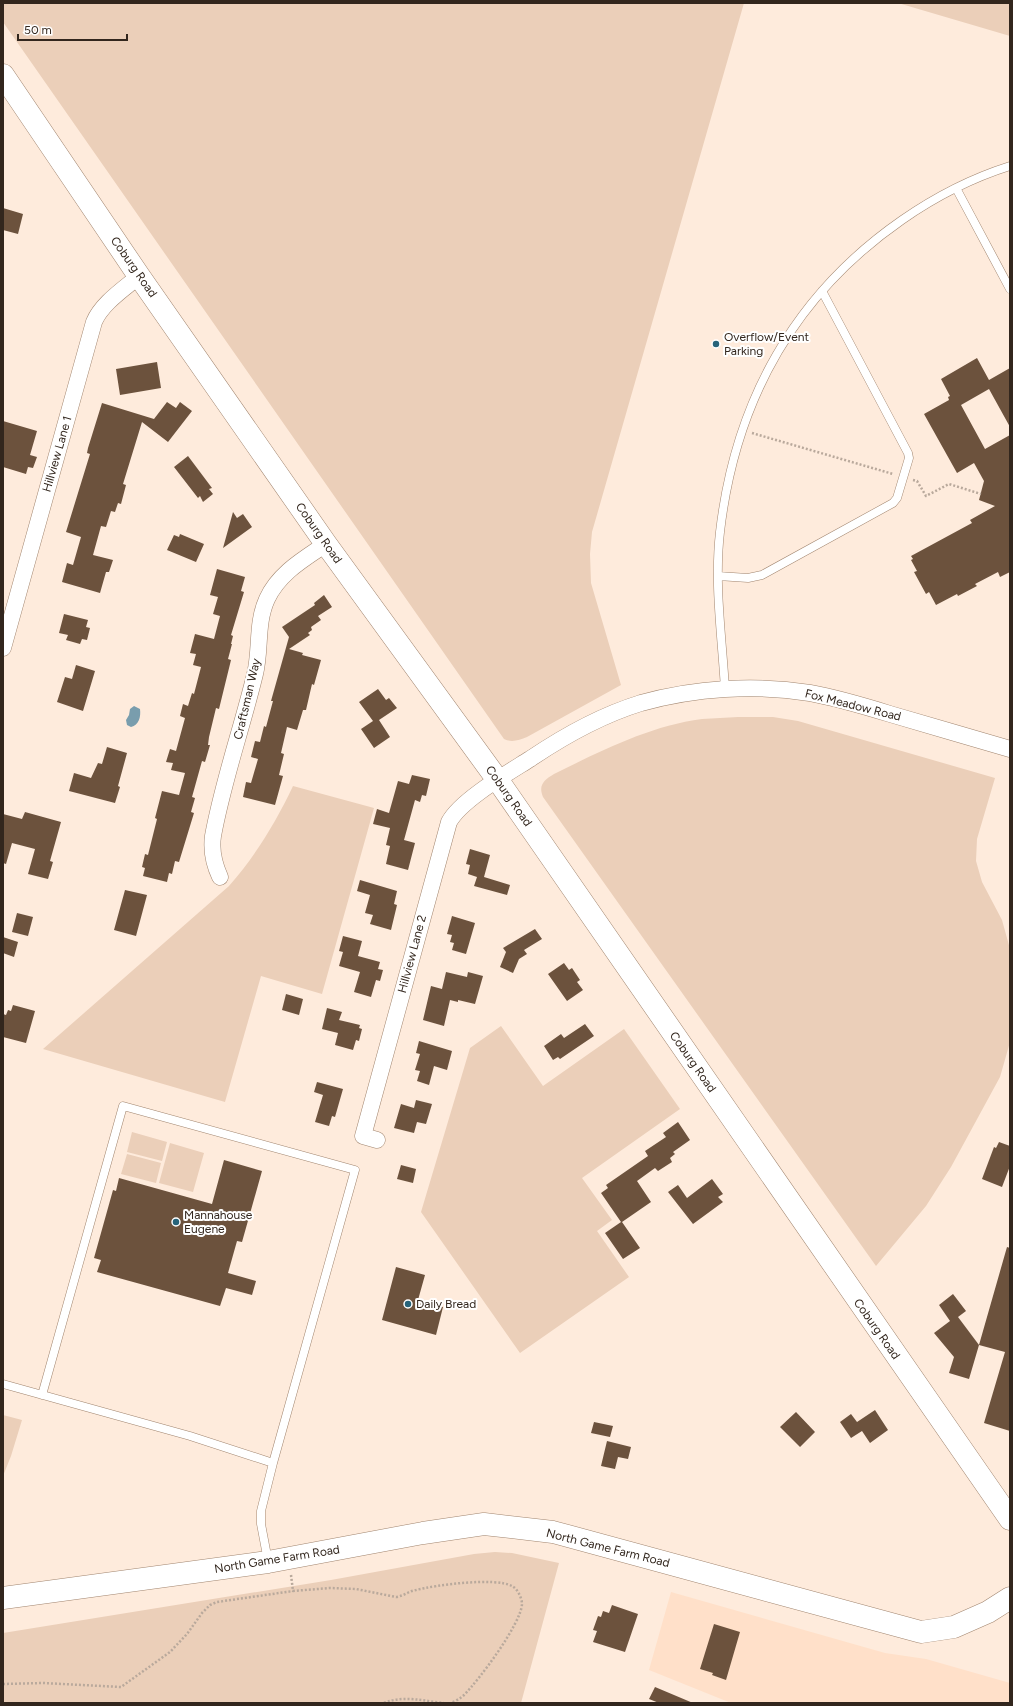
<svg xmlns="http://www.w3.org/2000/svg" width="1013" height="1706" font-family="Figtree,sans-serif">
	<rect width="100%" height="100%" fill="#feebdc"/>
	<!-- built -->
	<path fill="#ffe0c9" d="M671,1592L885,1653L926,1659L1010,1683V1703H731L649,1670Z"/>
	<!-- green -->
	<path fill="#ebcfb9" d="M3,3H744L592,532L590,554L591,583L621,685L527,737C519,740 512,743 504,739L3,22Z
		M898,3H1010V36Z
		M738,717H773L798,721L995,778L977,839L976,861L982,882L1002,920L1010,949V1042L1000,1077L951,1167L926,1206L876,1266L543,797C538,785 544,780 554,774C601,751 649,726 702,719C714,718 726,718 738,717Z
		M293,786L374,808L322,994L261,976L225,1102L43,1049L229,886C256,855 276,822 293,786Z
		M501,1026L543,1086L624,1029L680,1109L582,1178L612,1220L597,1231L629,1277L520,1353L421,1212L470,1048Z
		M132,1132L167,1142L162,1161L127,1152Z
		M170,1143L204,1153L193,1192L159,1183Z
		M127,1154L161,1163L156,1183L121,1174Z
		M3,1415L22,1420L11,1456L3,1476Z
		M495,1552L512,1553L559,1563L521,1703H3V1633L331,1580L474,1554Z"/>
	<!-- water -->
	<path fill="#799dad" d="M134,706L140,709C141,717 139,725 131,727L127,725L126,720L129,715L130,709Z"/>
	<!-- building -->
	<path fill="#6c523d" d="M3,208L23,214L18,234L3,230Z
		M977,358L989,380L1010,368V427L989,389L961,405L985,449L1010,435V572L1000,577L998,572L975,584L977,586L958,596L957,594L936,605L929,592L926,594L914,572L917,571L911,560L913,559L911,556L972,523L970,520L995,506L979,500L984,481L974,463L957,473L924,414L949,400L948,397L950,396L941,379Z
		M157,362L161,388L120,395L116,369Z
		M167,402L176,408L180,402L192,411L168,442L142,422L123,484L126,485L121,504L118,503L115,512L111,511L106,527L101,526L93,555L113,560L109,572H106L100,593L62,582L67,563L73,565L81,537L66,532L90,454L87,453L88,448L102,403L154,419Z
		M3,421L37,431L30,455L37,457L33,468L28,467L26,474L3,467Z
		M188,456L212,488L209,489L213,494L203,502L200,496L198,498L174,467Z
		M233,512L237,518L243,514L252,527L223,548Z
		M180,534L204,544L196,562L167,550L174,535L179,537Z
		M217,569L245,577L241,591L244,592L231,635L233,636L231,644H232L228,659L231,660L219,709L216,708L209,737L208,745H210L205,762L202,761L192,797L195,798L191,812L194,813L179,862L175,861L172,874L169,873L167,882L143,876L145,868L142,867L145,854L148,855L157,819L155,818L162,791L179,795L185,773L171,770L173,763L166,762L170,749L176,751L185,718L180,716L183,704L188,706L192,693L194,694L201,667L193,665L196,654L190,653L195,634L214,639L220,616L213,614L218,597L210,595Z
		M324,595L332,607L318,616L321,620L311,627L312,630L308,633L310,635L289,649L303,653L302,655L321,660L314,685L312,684L306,710H303L297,730L287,727L281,753L284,754L279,775L283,776L275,805L243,797L246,782L251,783L258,759L251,757L255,741L260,742L264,726L266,727L273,701H271L289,637L282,627L315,605L314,603Z
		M64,614L88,620L86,627L90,628L87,640L82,639L80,644L66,640L68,635L59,633Z
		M76,665L95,671L83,711L57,702L65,677L72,679Z
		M378,689L386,700L389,698L397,708L379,720L390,737L374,748L361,729L373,721L359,702Z
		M107,747L127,753L118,786L120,787L115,803L69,791L74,773L91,778L98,763L102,764Z
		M412,775L430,779L426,796L422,795L420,802L415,800L404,840L415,843L408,870L386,864L390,846L386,845L390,828L373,824L377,809L389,813L398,781L409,784Z
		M25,812L61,822L50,861L53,862L48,879L28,874L35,849L12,843L6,864L3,863V814L22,819Z
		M470,849L490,855L484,877L510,885L507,895L474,886L477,877L468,874L470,865L466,864Z
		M360,880L397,891L394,904L397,905L391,930L370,924L373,915L365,913L370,895L357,891Z
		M125,890L147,895L136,936L114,930Z
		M17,913L33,917L28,936L12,932Z
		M452,916L475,923L466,954L452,950L454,943L450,942L452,935L447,934Z
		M535,929L542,939L524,950L527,954L519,959L513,973L500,967L506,952L503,948Z
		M343,936L362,941L358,956L380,962L378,969L383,970L380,981L376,980L371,997L354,992L360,972L339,966L343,952L339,951Z
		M3,937L18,942L14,957L3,953Z
		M564,963L569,970L572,968L580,980L577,982L583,990L567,1001L548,974Z
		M446,972L467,977L468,972L483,976L475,1004L458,1000V1002L450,1000L444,1026L423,1020L431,986L442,989Z
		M286,994L303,999L299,1015L282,1010Z
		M13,1005L35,1011L26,1043L3,1037V1014L6,1015L8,1010L11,1011Z
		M327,1008L342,1012L339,1020L360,1025L359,1028L362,1029L359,1041L356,1040L353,1050L335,1045L338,1033L322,1029Z
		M585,1024L594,1036L560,1059L558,1057L553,1060L544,1046L561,1034L564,1038Z
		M419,1041L452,1051L447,1070L434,1066L429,1085L417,1081L420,1071L415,1070L420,1054L416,1053Z
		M317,1082L343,1089L335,1117L332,1116L329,1126L315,1122L323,1095L314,1092Z
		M416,1100L432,1104L426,1124L417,1122L414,1133L394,1128L401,1104L414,1108Z
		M678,1122L690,1140L673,1152L675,1154L670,1158L672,1162L658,1171L655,1168L637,1181L651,1202L622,1222L640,1248L623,1259L605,1233L621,1222L601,1193L608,1188L606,1185L648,1156L645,1151L666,1137L663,1133Z
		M999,1142L1010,1146V1166L1002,1187L982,1179L994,1147L996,1148Z
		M224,1160L262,1171L242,1242L237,1241L228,1273L256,1281L252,1295L226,1288L220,1306L97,1272L101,1260L94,1258L113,1190L116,1191L119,1178L212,1204Z
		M401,1165L416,1169L413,1183L397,1179Z
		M712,1179L723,1194L718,1197L723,1202L693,1224L668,1192L678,1185L687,1198Z
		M1007,1247L1010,1248V1431L984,1423L1005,1352L979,1345Z
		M396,1267L425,1275L418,1300L443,1307L436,1335L382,1320Z
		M953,1294L966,1311L958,1317L979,1345L969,1379L949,1373L954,1357L934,1333L950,1321L939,1305Z
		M875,1410L888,1430L870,1443L862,1431L851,1438L840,1422L851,1414L857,1422Z
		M796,1412L815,1432L800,1447L780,1427Z
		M594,1422L613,1426L610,1437L591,1433Z
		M607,1441L631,1447L628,1459L618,1457L615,1469L601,1466Z
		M612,1605L638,1614L625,1652L593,1642L597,1631L593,1630L598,1616L601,1617L603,1611L609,1613Z
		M714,1624L740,1632L726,1680L712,1675L713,1673L700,1669Z
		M655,1687L693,1703H659L649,1699Z"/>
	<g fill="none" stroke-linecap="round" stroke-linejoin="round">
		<defs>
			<path id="lane" d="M956,188L1010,289
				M718,576L748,578L762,575L893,503L897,498L909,458L908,453L822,291
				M725,689C722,637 714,584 720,532C735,402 794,295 902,220C935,197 972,178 1010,166
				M3,1384L190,1436L273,1463L261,1511V1524L268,1561
				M42,1395L123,1106L355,1170L273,1463"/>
			<path id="street" d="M3,648L94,322C102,303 124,289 139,276
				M220,877C214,864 211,850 213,836C223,781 242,728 255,674C261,649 256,623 267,599C279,573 304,559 326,544
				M377,1140L363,1136L449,822C461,800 508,773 530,759C564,736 602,715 641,703C695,688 755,684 810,693C838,698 864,706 890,714C930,726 970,737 1010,749"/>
			<path id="secondary" d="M3,75L139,276L326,544L497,779L1010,1519
				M3,1598L268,1562L423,1533L484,1524L553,1532L921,1632L954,1627L988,1612L1010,1598"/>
		</defs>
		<!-- lane casing -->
		<use href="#lane" stroke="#a1856f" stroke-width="9"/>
		<!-- street casing -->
		<use href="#street" stroke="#a1856f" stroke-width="17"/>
		<!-- secondary casing -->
		<use href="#secondary" stroke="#a1856f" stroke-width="23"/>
		<!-- path -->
		<path stroke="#b9a99c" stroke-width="2.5" stroke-dasharray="2 2" stroke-linecap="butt" d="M752,433L893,474
			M913,480L917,481L926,496L949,484L981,494
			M291,1575L293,1591L330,1588L356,1589L396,1597C404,1596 409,1591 416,1590C436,1585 495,1577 512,1586C517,1588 522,1598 522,1604C521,1624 479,1680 464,1695C460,1699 455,1701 451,1703
			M3,1684L43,1683L121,1687L170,1652L187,1634L202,1613L210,1605L217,1602L293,1591
			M384,1703C404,1695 423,1701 444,1703"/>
		<!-- lane -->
		<use href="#lane" stroke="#fff" stroke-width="8"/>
		<!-- street -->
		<use href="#street" stroke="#fff" stroke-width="16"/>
		<!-- secondary -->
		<use href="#secondary" stroke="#fff" stroke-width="22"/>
	</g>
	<!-- markers -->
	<g fill="#26637a" stroke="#fff" stroke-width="1.5">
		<circle cx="716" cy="344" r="4"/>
		<circle cx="176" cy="1222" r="4"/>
		<circle cx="408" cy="1304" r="4"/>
	</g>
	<g text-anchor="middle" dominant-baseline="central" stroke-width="4" stroke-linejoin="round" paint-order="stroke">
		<!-- street labels -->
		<g font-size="12" fill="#32261d" stroke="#fff">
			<text transform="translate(134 267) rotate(55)">Coburg Road</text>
			<text transform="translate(57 454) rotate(-74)">Hillview Lane 1</text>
			<text transform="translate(319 533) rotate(55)">Coburg Road</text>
			<text transform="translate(247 699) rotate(-77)">Craftsman Way</text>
			<text transform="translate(853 705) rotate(14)">Fox Meadow Road</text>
			<text transform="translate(509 796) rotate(55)">Coburg Road</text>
			<text transform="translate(412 954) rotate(-75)">Hillview Lane 2</text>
			<text transform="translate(693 1062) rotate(55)">Coburg Road</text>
			<text transform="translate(877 1329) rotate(55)">Coburg Road</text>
			<text transform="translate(608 1548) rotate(14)">North Game Farm Road</text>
			<text transform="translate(277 1559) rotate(-9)">North Game Farm Road</text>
		</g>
		<!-- poi labels -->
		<g font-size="12" fill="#32261d" stroke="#fff" text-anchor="start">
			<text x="724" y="337">Overflow/Event<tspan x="724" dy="14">Parking</tspan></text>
			<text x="184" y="1215">Mannahouse<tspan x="184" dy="14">Eugene</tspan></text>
			<text x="416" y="1304">Daily Bread</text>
		</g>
	</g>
	<!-- border -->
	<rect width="1013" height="1706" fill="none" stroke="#32261d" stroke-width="8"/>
	<!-- scale -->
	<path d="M18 34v6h109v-6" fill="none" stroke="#32261d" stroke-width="2"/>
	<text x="24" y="34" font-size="12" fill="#32261d" stroke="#ffffff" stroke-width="3" paint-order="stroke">50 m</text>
</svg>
